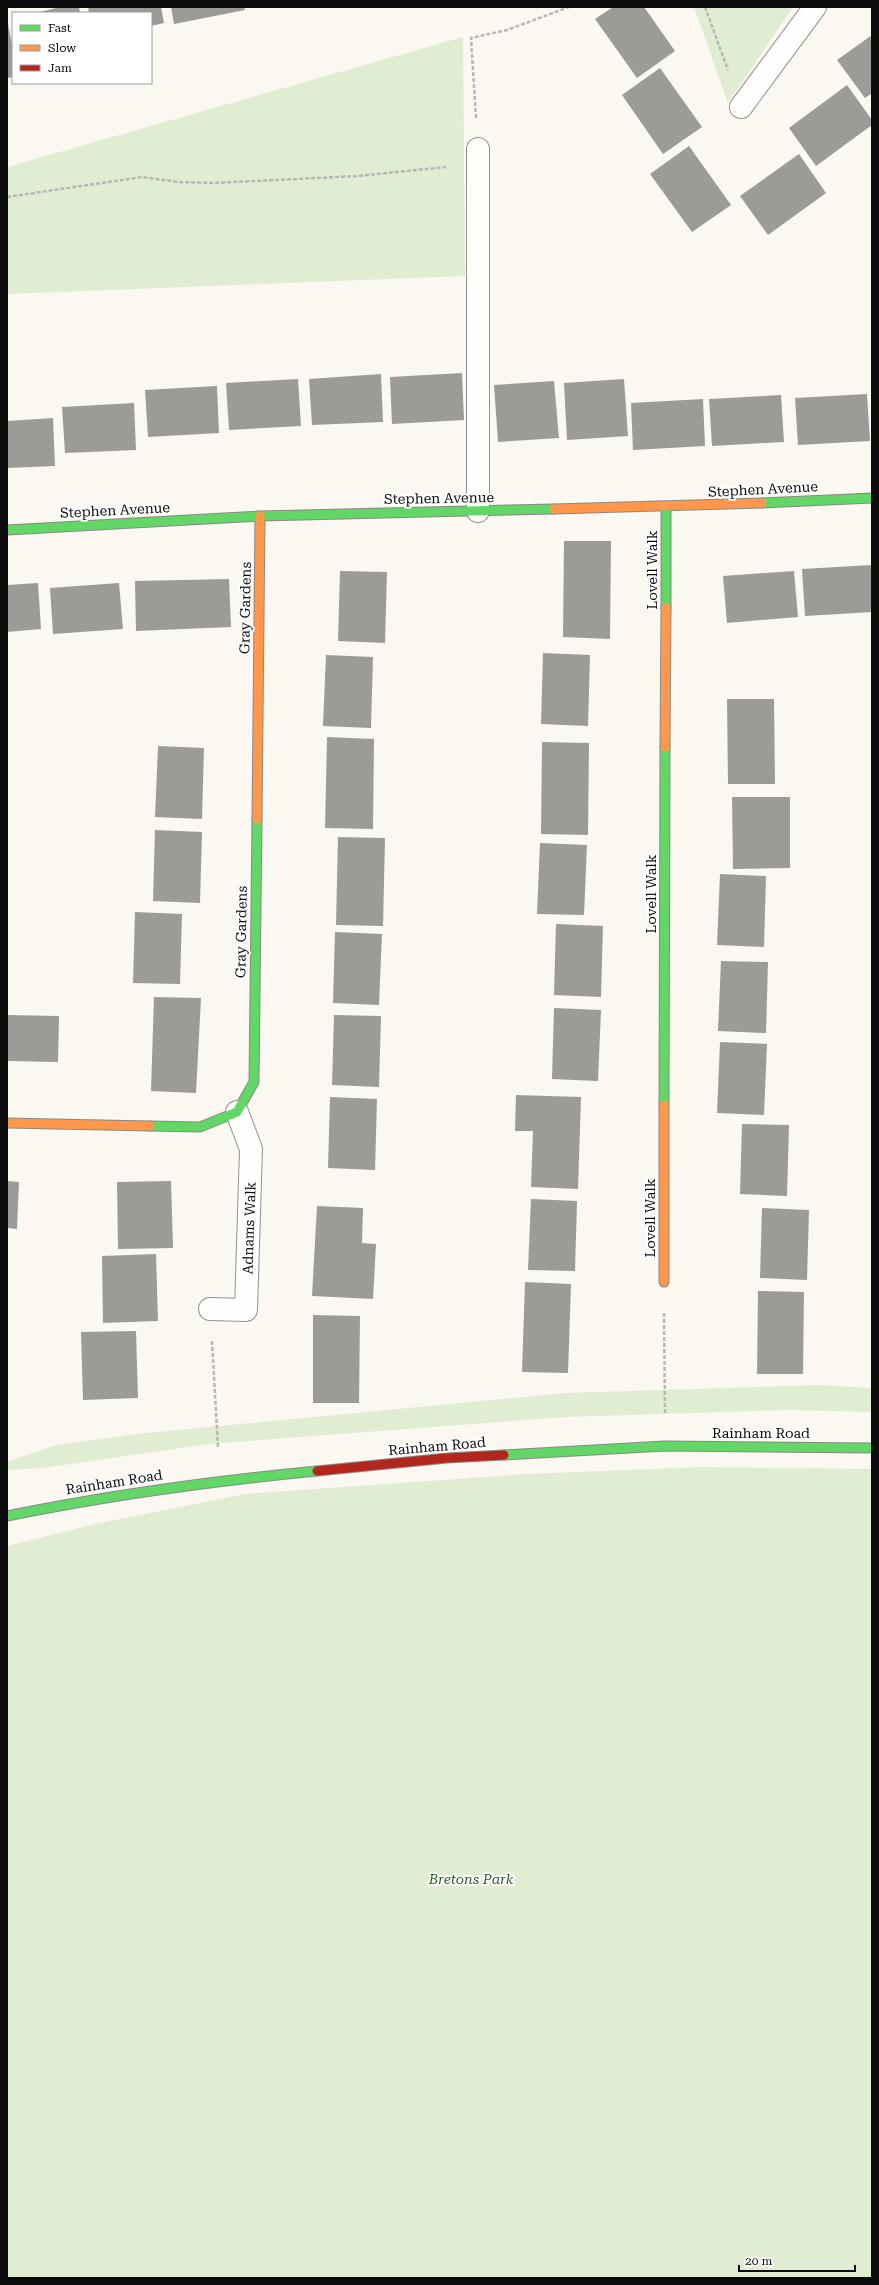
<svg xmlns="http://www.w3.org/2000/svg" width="879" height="2285" font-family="'Roboto Serif',serif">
	<rect width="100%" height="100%" fill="#faf8f0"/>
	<!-- green -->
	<path fill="#e1edd2" d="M694,7H793L728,103Z
		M463,37L465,276L7,294V167Z
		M820,1385L872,1388V1412L789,1410L566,1417L208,1444L43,1468L7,1470V1462L56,1445L136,1434L566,1393Z
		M703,1467L872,1469V2278H7V1546L95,1524L245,1494L526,1474Z"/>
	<!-- building -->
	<path fill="#9d9b96" d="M60,7H79L80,13H36Z
		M88,7H161L164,23L151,26V13H89Z
		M171,7H244L245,10L174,24Z
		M613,7H644L675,51L637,78L595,19Z
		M8,24L13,49V77L7,78Z
		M872,35V93L865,98L837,60Z
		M660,68L702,127L663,154L622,95Z
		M847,85L872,120V125L816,166L789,128Z
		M689,146L731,205L692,232L650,174Z
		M799,154L826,193L768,235L740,196Z
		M462,373L464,420L392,424L390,377Z
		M381,374L383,422L312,425L309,379Z
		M298,379L301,426L229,430L226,383Z
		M624,379L628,436L567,440L564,383Z
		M554,381L559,438L498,442L494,385Z
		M217,386L219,433L148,437L145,390Z
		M867,394L870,441L798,445L795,398Z
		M781,395L784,442L712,446L709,399Z
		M703,399L705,446L633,450L631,403Z
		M134,403L136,450L65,453L62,407Z
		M53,418L55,466L7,468V421Z
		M564,541H611L610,639L563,637Z
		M872,565V612L805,616L802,569Z
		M340,571L387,572L385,643L338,641Z
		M794,571L798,617L727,623L723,576Z
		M229,579L231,627L136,631L135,581Z
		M38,583L41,629L7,632V585Z
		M119,583L123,629L53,634L50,588Z
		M543,653L590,655L588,726L541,724Z
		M326,655L373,657L371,728L323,726Z
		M727,699H774L775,784H728Z
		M327,737L374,739L373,829L325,828Z
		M542,742L589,743L588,835L541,834Z
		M158,746L204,748L202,819L155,817Z
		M732,797H790V868L733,869Z
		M155,830L202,832L200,903L153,901Z
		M338,837L385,838L383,926L336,925Z
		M540,843L587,845L584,915L537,914Z
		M720,874L766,876L764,947L717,945Z
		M135,912L182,914L180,984L133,983Z
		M556,924L603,926L601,997L554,995Z
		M335,932L382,934L379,1005L333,1003Z
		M721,961L768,962L766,1033L718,1031Z
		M154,997L201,998L196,1093L151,1091Z
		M554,1008L601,1010L598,1081L552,1079Z
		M7,1015L59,1016L58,1062L7,1061Z
		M334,1015L381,1016L379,1087L332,1085Z
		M720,1042L767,1044L764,1115L717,1113Z
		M516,1095L581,1097L578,1189L531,1187L533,1131H515Z
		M330,1097L377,1099L375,1170L328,1168Z
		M742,1124L789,1125L787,1196L740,1194Z
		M7,1181L19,1182L17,1229L7,1228Z
		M171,1181L173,1248L118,1249L117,1182Z
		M531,1199L577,1201L575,1271L528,1270Z
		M317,1206L363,1208L362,1243L376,1244L373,1299L312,1296Z
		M762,1208L809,1210L807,1280L760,1278Z
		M156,1254L158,1321L103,1323L102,1256Z
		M525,1282L571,1284L568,1373L522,1372Z
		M758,1291L804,1292L803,1374H757Z
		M313,1315L360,1316L359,1403H313Z
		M136,1331L138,1398L83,1400L81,1332Z"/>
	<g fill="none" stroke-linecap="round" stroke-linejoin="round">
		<defs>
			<path id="lane" d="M478,511V149"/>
			<path id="street" d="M741,107L815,7
				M210,1309L246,1310L251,1149L237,1112"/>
			<path id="fast" d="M762,503L872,498
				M7,530L260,516L554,509
				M666,608V507
				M664,1105L665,747
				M150,1126L200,1127L237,1112L254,1082L257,819
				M504,1455L665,1446L872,1448
				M7,1516C110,1495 213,1481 317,1471"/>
			<path id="slow" d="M554,509L762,503
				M665,747L666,608
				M257,819L260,516
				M7,1123L150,1126
				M664,1282V1105"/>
			<path id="jam" d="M317,1471L447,1458L504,1455"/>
		</defs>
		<!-- lane casing -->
		<use href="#lane" stroke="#93928f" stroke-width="24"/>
		<!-- street casing -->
		<use href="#street" stroke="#93928f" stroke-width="24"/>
		<!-- fast casing -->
		<use href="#fast" stroke="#8a8985" stroke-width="11"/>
		<!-- slow casing -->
		<use href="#slow" stroke="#8a8985" stroke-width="11"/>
		<!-- jam casing -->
		<use href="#jam" stroke="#8a8985" stroke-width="11"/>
		<!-- path -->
		<path stroke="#b7b7b5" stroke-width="2.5" stroke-dasharray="4 2" stroke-linecap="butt" d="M705,7L728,70
			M476,118L471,38L507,30L569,7
			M7,197L142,177L178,182L214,183L357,176L446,167
			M664,1313L665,1414
			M212,1341L218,1448"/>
		<!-- lane -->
		<use href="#lane" stroke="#fefefd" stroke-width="22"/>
		<!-- street -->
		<use href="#street" stroke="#fefefd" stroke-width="22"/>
		<!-- fast -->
		<use href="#fast" stroke="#63d668" stroke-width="9"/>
		<!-- slow -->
		<use href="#slow" stroke="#ff974d" stroke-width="9"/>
		<!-- jam -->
		<use href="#jam" stroke="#b3261e" stroke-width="9"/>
	</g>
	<g text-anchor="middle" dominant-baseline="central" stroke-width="4" stroke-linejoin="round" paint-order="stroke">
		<!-- street labels -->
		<g font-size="14" fill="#0c0c0c" stroke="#fff">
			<text transform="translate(763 489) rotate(-3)">Stephen Avenue</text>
			<text transform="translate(439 498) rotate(-1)">Stephen Avenue</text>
			<text transform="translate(115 510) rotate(-3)">Stephen Avenue</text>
			<text transform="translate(652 570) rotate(-90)">Lovell Walk</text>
			<text transform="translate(245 608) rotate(-89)">Gray Gardens</text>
			<text transform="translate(651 894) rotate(-90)">Lovell Walk</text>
			<text transform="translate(241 932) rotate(-89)">Gray Gardens</text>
			<text transform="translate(650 1218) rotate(-90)">Lovell Walk</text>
			<text transform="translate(249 1228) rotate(-88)">Adnams Walk</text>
			<text x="761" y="1433">Rainham Road</text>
			<text transform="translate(437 1446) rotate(-5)">Rainham Road</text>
			<text transform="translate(114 1482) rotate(-9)">Rainham Road</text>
		</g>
		<!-- park labels -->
		<g font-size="14" font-style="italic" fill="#2a5e23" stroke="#fff">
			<text x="471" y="1879">Bretons Park</text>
		</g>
	</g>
	<!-- border -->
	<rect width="879" height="2285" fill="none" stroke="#0c0c0c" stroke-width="16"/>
	<!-- legend -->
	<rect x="12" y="12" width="140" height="72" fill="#ffffff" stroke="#9e9e9e"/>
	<rect x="20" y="25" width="20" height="6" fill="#63d668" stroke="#9e9e9e"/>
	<text x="48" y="32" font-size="12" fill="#0c0c0c">Fast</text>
	<rect x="20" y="45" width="20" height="6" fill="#ff974d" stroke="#9e9e9e"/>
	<text x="48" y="52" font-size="12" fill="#0c0c0c">Slow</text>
	<rect x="20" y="65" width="20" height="6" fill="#b3261e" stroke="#9e9e9e"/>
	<text x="48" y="72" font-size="12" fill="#0c0c0c">Jam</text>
	<!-- scale -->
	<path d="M739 2265v6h116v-6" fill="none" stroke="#0c0c0c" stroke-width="2"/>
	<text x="745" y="2265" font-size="12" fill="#0c0c0c" stroke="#ffffff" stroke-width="3" paint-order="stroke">20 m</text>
</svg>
